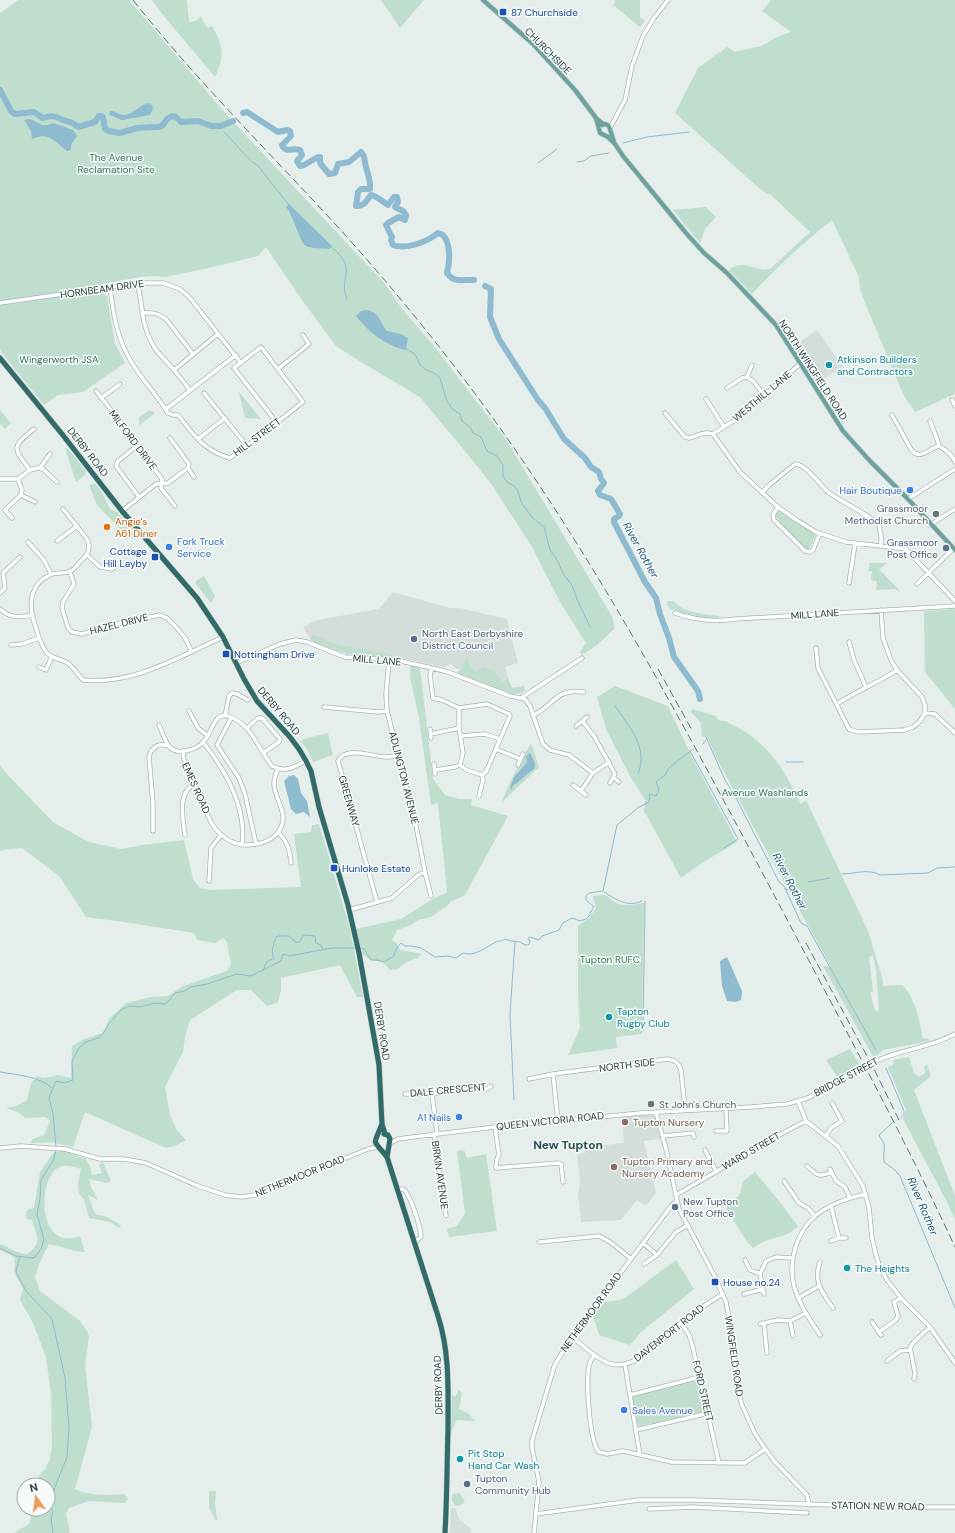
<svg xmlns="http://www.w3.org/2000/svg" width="955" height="1533" font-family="'DM Sans',sans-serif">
	<rect width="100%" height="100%" fill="#e5eeeb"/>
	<!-- built -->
	<path fill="#d3dedb" d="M817,330L843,367L816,384L794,346Z
		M393,592L450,608H460L507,619L518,663L505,667L508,678L503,682L494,670L475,672L466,659L461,669H456L450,663L448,666L443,667L402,658L352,655L318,645L311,640L303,627L317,620L379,609Z
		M648,1114L653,1115L655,1117L661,1139L644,1141L656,1193L646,1206L637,1200L621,1220L581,1222L578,1195L580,1182L577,1154L585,1153L584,1147L624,1143L622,1117Z
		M451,1508H455L459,1519L471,1529V1533H450Z"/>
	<!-- green -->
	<path fill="#bfdecd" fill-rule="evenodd" d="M18,0H129L226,114L385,284L403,310L434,346L507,441L613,618L614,629L597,645L582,655L580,652L586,643L560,602L532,547L492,485L469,456L420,397L361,362L336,346L302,300L266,247L258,256L213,267L166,277L154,276L140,277L101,284L104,294L107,296L115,344L125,363L83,392L58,395L44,405L2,353L0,349V13Z
		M152,0H187L189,22L196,21L201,16L207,28L212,26C223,46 225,55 215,77L163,15Z
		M381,0H424L400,28Z
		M615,0H640V17L645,21L640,27L613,5L615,2Z
		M771,0H955V394L915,412L904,396L866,305L860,289L859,277L832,220C803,243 777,267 752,294L729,270C745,258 754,272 770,269L810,232L770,194H767L759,188L675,113L698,68L727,47L735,52L761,46L777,37L791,32L762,11Z
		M706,207L716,217L705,229L700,243L673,210Z
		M239,392L261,419L245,418Z
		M0,410L11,423L5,429L0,424Z
		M150,410L155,413L140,425L139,424V417Z
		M65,448L68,449L86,471L85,475L76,482Z
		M95,484L100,489L110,509L117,512L138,536L133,539L127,536L97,505L89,485Z
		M779,511L815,533V537L809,549H805L803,548L778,520L776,517V512Z
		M870,563H887L879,569L901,592L895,589L876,590L877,581L871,580L872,571H868Z
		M204,576L215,596L211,603L196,584L195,582Z
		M667,601H673C685,613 703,614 719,616V619C700,618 684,617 668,607Z
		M955,609V709L925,672L924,611Z
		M312,635C321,636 327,642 336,644C357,649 377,649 398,657C366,656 339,657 311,640Z
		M466,658L475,672L484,667L494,670L503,682L508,678L512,688L524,686L525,690L522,693L513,694L456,674L461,669Z
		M411,665L420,667L433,779L445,795L459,799H472L471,805L508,816L465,895L450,902L447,906L431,917L418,920L411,925L397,930L392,940L397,944L400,950L422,954L418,958C410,960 404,963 398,969L390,970C381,959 383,963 372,960C369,960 366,956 363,955L356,929L401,919L431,900L447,892L438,803L431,805L419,718L410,677Z
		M615,686L668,706L692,757L737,842L702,863L681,878L643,809L645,808L644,802L646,801L630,776L606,729L597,697Z
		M692,709L716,716L718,720L722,721H725C732,725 740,728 747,733C776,754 785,773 801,804L806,800L868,931L882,977L883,986L902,985C916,998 919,1020 923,1039L928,1038L929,1041L883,1050L874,1058L823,966L831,967L753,826L717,759L707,737H702L701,723L691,712ZM873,956L876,970L879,1010L875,1011L870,992L873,991L869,957Z
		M328,733L333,755L313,762L307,749L300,741L307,738Z
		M531,743L539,767L502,802C509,781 521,762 531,743ZM527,762L534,769L513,786L514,777Z
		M0,765L4,771L54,823L89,842L121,849L142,845L184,840L193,879L200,888L211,890L301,887L294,834L311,832L312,825L319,824L350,929L363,997H357L340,965L281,978V990L278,1003L267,1006L251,990H237L190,1020L185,1037L183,1052L165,1087L170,1115L176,1129L186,1140L175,1146L166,1148L85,1112L73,1147L51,1142L31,1143L32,1139L44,1135L50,1121L46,1117L25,1118L18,1112L6,1108L16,1106L27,1100L31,1083L37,1076L44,1078L58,1075L71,1078L72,1046L82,1040L103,1033L109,1019L126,1003L151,997L168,996L183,986L227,971L231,965L227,942L223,938L215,943L197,940L194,933L124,922L86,917L60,877L22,848L8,849L0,851Z
		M605,895C609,897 613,901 616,903C625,907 635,904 644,903L642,1034L616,1037L617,1048L568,1055L580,1028L578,992V926L589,918L596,908L593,896Z
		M850,1049L860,1065L838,1078L826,1060Z
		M909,1057L914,1073L919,1077L925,1073L924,1067L927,1064L931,1076L914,1090L955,1196V1219L946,1200L903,1119L906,1110L888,1067L894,1064L893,1060Z
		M464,1150L467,1158L486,1154L497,1231L449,1237L447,1229L457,1226L465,1213L457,1151Z
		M64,1151L86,1159L91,1168L92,1175L102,1173L99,1165L101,1162H103L111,1181L107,1183L89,1179L91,1187L98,1200L88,1195L94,1212L97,1215L105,1216L121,1225L119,1228L110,1222L89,1218L84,1199C74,1192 79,1179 81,1169C75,1167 69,1165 62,1166C37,1172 35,1253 80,1236L85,1252C72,1252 62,1246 49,1244L39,1264L35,1277L40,1291L80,1321L87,1331L89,1336L85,1365L92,1427L75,1489C88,1496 109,1495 124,1494L128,1499L125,1503L89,1501L69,1508L66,1514L70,1533H14L29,1524L33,1509H48V1485H37L40,1474L45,1469L50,1459L52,1444L51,1393L46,1357L33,1323L20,1300L23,1289L14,1272L15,1258L9,1254L0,1250V1244C10,1247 17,1254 27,1254C44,1242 36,1236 32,1220L27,1219L26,1212L29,1209L34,1208L40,1172L54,1152Z
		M755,1172L780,1202L798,1226C789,1236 779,1236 768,1240C763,1241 758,1245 753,1248L747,1242L726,1208L740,1194L743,1181Z
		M676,1260L694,1289L640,1333L630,1345L599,1335L595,1322L592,1316L604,1302L620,1300L625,1298Z
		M696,1380L700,1383L706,1408L703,1412L640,1426L636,1424L632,1398L635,1394Z
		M459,1390L462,1393L459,1409L469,1414L475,1421L457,1420L451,1432L452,1394L455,1397Z
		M209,1491H216L215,1503L217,1520H215L209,1507Z
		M459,1493L465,1501C462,1505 460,1506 455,1506L452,1500V1494Z"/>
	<!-- water -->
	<path fill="#8fbbd1" d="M148,103L152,105L153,109L150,115L122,120L110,115L109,113L111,111C116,111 119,115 124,115C132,115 140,105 148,103Z
		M29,119C38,121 42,129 53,123L73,130L77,136L71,145V150L67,151C55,142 49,131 32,139L31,131L24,120Z
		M289,204L332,246L330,249C323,248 312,249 306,246C300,243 293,214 286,207Z
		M367,310C381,313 379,322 387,331L401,334L408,338L406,349L405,350C387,346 367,331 356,316L361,311Z
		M529,753L531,754L535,764L534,769L513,786L511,790L510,788L514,777L527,762L526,757Z
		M294,775L298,779L301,793L307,801L310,817L304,812L296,814L291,809L284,781L289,776Z
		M727,957L742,991L741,1000L736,1002L727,1001L722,986L720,961Z"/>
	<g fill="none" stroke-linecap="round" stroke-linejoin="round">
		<!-- stream -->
		<path stroke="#8fbbd1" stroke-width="1" d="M224,132L249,159L259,167L288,204
			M623,143L647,137L689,132
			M577,162L584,161L591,156L609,153
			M538,163L557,149
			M331,247C360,269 337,278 347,299
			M406,349L415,354L420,365L426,370L434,373L440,378L446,399L452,409L460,414L462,421L470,427L473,433L481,437L487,451L497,456L503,465V476L507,482L514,486L518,491L521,502L532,517L544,527L550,550L556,558L564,575L572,585L577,599L590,627
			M615,706C629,726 649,748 638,774
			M706,737L725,780L735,796L779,882L784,886L801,923L807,926L876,1050
			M703,744L706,740
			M690,751L738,839L724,848
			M786,762H803
			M842,874C854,874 869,868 880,875L928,873L937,868L955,867
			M808,882L830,878
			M785,889L794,891
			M604,892C615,899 628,908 642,901
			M361,948L364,949L371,960H377L384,962L394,956L396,949L401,943L405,946H411L421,948L435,957L448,956L456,958L463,953C475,957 486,947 496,942C500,940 501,942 505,939L511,941L520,942L525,945H528L530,942L528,938L530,937L539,940L542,936L559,930L563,923L572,918L580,921L586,919L590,915V913L594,907L586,900V896L589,893L603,891L617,825L639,807L648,803L650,798L649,794L656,796L659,790L656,782L665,775L669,768L693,749
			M263,970L267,962L274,958C270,952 274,944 276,937L279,936H289L297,943L300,941L304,935L315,936L316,943L321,945L322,948
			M643,1031L645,901
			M886,1068L904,1111V1114L901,1118
			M0,1072C17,1075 39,1076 52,1088
			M514,1100L510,1014L515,941
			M893,1122L879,1135C880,1138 883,1141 884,1144C885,1149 883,1156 884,1162L895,1170L900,1176L955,1308
			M56,1147L53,1113L49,1098L56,1081L65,1083L73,1080L72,1061L79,1048L86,1042L98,1038L102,1035L109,1024L121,1010L129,1006L141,1007L155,1003L166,1004L175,993L184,991L191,987L207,984L237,974L251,976L281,961L283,954L290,956L331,948H355
			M0,1248L16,1256L32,1258L35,1257L41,1249L44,1240L37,1214L40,1199L41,1180L54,1159L56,1150
			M20,1257L16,1270L17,1274L26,1291L52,1319L65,1378L69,1427L67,1457L55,1487L51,1501L52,1506L51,1508L53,1512L51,1518L53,1533"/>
		<!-- river -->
		<path stroke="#8fbbd1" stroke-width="6" d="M0,90L11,111L15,114L34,112L43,118C52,115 55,116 63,120C71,123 70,120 78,127L95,122L99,116H101L103,117L105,129L109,131L120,133L137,128L159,127L163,125L167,119L172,116L176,117L181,122L198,121L211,126H221L233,121
			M243,113L247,112L278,132L287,130L290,131L291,136L282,145C286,154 293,147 300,150L302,155L297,161L300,166L304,165L318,157H320V163L329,174L335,173L338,164L349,162L361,152C366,157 364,161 366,167C368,175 371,181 370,189H361L358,192L356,206C365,206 366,201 371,195C377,196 383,202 388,205L394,197H397L398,202L395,207L403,211L406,215L405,220L399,217L388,223L386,225L392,237L391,240L393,245C406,250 427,242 438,233L443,235C451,244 450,262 447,273C455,284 462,279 474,280
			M485,286L491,289L490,317L499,339L538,400L545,408L564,439L585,458L591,467L599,472L601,479L604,483L598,491L600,495L611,499L620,514L619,516L614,519V522L645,582L656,598L660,614L669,638L674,657L698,691L700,699"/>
		<defs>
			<path id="minor" d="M610,128L625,100L632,66L643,36L654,18L668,0
				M138,284L144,322L148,335L155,349L174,370L190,390
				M110,288C113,311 116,333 127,354C137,375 156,393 168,413L173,415H178C194,435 204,451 230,458C255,440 279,421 303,402L261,347L234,368L277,423
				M0,303L139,283H163L180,289L190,298L241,363
				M142,313C152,312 158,313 166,319L193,354
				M278,369L309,344L303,335
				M174,370L218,334
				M747,377L752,365
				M727,388L742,378L747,377L753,381L765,396
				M96,391L131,435L137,446L162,479L161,488L175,506
				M204,393L247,446
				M101,398L120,384
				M706,399L724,427
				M952,400L955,406
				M166,409L236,355
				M665,413L685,437L689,438C698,436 703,431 713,434
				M892,415L912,451C921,460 928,449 939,446C946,450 952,454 955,462
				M930,421L937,439L939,446
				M713,434L740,472L778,507L798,521L816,532L846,542L906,549L955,601
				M713,434L738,418L801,363
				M198,439L225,418
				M137,446L118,461L116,466L139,497
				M40,468L50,454
				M188,468L194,477
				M30,470C13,447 11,448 34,429
				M0,479H18L30,470L37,468L43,469L57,482
				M18,479L22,490L21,495
				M762,493L768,486L795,464C806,464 820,485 828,492C844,504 863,511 879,524L881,536V545
				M908,499L955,469
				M778,507L773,515L774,520L805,551L810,552L813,550L820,533
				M63,509L87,539C92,549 87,555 80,562C77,566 73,571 68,572C63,574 56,572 50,575C31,583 28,603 34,622C37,631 40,645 47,653C52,658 60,659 66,662C73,666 77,674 83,680C133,685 179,657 223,637
				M122,511L156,484L168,483L188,468L189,464L170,438
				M12,518L5,510L21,495L35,502
				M930,525L955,509
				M57,541L77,526
				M28,542L44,560L51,574
				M87,555L100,567L112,569L119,563
				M70,572L74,584L63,602L62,608L68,628L72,632L82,634L116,624L160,615L167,618L177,628L185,638L192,652
				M849,583L855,544
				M917,584L953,549
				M0,593L5,588L3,573L20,557
				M0,609C11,619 19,617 33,615
				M675,613C694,620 716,622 736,619L955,606
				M849,642L854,660L866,687
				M11,645L22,644L39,638
				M816,648L818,668L849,729L858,732L904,730L913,727L920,721L925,713V705L922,697L897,670
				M389,660L386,694L387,711L414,815L425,872L431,896
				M236,663L280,644L296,640L307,642L345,657L396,660L432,668L448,672L510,696L525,699L530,706L543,744L550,750L569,755L593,773
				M39,667L46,670L52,656
				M432,668L430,675L433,698L442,700L459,708L487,704L509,714L510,716L486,772L482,775L483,780L479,796
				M521,698L582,658
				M837,704C856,691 878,683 897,670L891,660L883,638L881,610
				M324,707L378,712L387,711
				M459,708V728L463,753L460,765
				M189,711L198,728L208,736
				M925,713L935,714L955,733
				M534,715C555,704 556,688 584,692
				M225,716L229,696L232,693L237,694L248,700
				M231,718L217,745L239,778L245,794L256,844
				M583,722L594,736L615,774L610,783
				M159,725C162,731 164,739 168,745C176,757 197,750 205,740C210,734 212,725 217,719C220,715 224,715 228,716C252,724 258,749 272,766C285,773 294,767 306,761
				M576,726L587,717
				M247,728L258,718H262L280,739L279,742L263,753
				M430,729L431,738
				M431,734L459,728
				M460,736L485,734L500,739
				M203,742C226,771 247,807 242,845
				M496,749L520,759
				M183,751C183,768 192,778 200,793C204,800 205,808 208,816C216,835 234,849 256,844C265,843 273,839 279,831C290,814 275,801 274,784C274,780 276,773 278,769
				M434,764L435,774
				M460,765L467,770L482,775
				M518,765L523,754
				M435,770L455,767L460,765
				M614,778L619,782
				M573,785L586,795
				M581,791L593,773L609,762
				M153,831V804L149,757C151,748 158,742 168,746
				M278,832C287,841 290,850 291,863
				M185,835C183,819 177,793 194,784
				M209,881L211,848L221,835
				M377,902L338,761C346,745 373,757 386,757C390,757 395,756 399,755
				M349,910L392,898L418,875L425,872
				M876,1061C902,1049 930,1048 955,1034
				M553,1074L558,1121
				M529,1079L553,1074L667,1059C675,1060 678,1062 681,1070L685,1109
				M405,1094H432L466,1089H487L491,1086
				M432,1094L437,1133
				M798,1101L806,1121L838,1146L863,1186L869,1208L872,1238L876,1255L879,1265L887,1280L901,1298L930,1327L955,1363
				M656,1112L666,1149L679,1209L715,1277L726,1302L731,1329L737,1388L742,1405L755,1434L774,1461L807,1495L809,1505
				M495,1127L499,1155L497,1159L496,1168L558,1163L561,1164L563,1182
				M716,1131H727L726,1108
				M434,1134L446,1216
				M663,1136L693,1133L694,1137
				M826,1136L831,1128L842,1121L832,1103
				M390,1143L398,1139L413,1137L495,1127L641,1113L751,1107L787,1104L808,1098L859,1069
				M0,1148L21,1146L49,1148L65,1149L100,1159H124L146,1163L198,1186L225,1195L241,1197L255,1195L368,1149L378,1147
				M705,1150L716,1171
				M807,1166C817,1175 819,1178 831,1172
				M830,1169L836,1181L845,1187L850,1198
				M784,1181L799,1203L808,1208L815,1216
				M398,1190L403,1189C410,1193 421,1228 421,1237L415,1242
				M676,1195L779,1135L806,1121
				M831,1206L839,1238H846
				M831,1241L839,1238
				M539,1242L599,1236L610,1242L630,1258
				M643,1243L657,1255
				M745,1260L750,1270L760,1274
				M820,1262C813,1282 822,1292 833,1308
				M644,1264L657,1255L676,1232L688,1225
				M744,1294L763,1289
				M764,1294L760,1274L766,1261L776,1257L792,1258
				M798,1298L819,1286
				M790,1321L793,1336
				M872,1322L881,1335
				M681,1323L689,1335L692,1344L719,1463
				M760,1324L778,1320L790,1321L806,1313
				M764,1324L767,1353
				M879,1332L896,1320L898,1316L894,1302L901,1298
				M820,1335C810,1320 799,1304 794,1286C788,1262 796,1233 815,1216C828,1205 850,1197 866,1194
				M573,1338C584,1346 595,1358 608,1363C636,1373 662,1338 682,1322C695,1311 708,1303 723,1294
				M594,1355C592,1358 590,1362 589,1366C586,1381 589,1441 599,1452L607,1454L623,1451L672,1462L738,1463H745L765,1449
				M887,1361L900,1351L910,1350
				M625,1365L640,1455
				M914,1379L915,1373L910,1348L913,1343L930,1327
				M630,1395L700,1377
				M636,1430L709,1413
				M649,1509L692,1507L807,1513
				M536,1514L639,1500H692L889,1507H955
				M534,1533L539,1482L532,1448V1441L554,1367C563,1348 578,1331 590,1314C617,1277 644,1242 671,1206L677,1201"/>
			<path id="major" d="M483,0L533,44L575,90L596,118L603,124
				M596,118L600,133L608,137L615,144L623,156L686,233L704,253L727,273L776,325L843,431L870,461L908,499L955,550
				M602,125L605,124L609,126L614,142"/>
			<path id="highway" d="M0,358L62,434L122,511L197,598L223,637L244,679L257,701L290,737L299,749L306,761L311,771L319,807L348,905L359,953L379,1065L382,1124L385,1134
				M382,1124C373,1147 372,1138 387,1157L438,1316C450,1353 448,1391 448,1429C447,1463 447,1498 445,1533
				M384,1134L388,1135L390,1139L387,1157"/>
		</defs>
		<!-- minor casing -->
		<use href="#minor" stroke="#a7b6b3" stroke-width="5"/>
		<!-- major casing -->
		<use href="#major" stroke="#c2c9c9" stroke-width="5.5"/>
		<!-- highway casing -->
		<use href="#highway" stroke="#c2c9c9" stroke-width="6"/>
		<!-- minor -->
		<use href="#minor" stroke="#fff" stroke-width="3.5"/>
		<!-- major -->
		<use href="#major" stroke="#6ba29d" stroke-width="4"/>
		<!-- highway -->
		<use href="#highway" stroke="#316b69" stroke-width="5"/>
		<!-- rail -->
		<path stroke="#5f7a78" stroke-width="1" stroke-dasharray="8 4" stroke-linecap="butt" d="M133,0C192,75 260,143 325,213C376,268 425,327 470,387C588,544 680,718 772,891C834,1009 899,1126 955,1247
			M658,669L692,730
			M806,943L873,1067L900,1122"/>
		<defs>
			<path id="minor-bridge" d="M859,1069L876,1061"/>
		</defs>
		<!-- minor-bridge casing -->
		<use href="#minor-bridge" stroke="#a7b6b3" stroke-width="5" stroke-linecap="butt"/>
		<!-- minor-bridge -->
		<use href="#minor-bridge" stroke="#fff" stroke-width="3.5"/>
	</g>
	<!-- markers -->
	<g fill="#1a4fb4" stroke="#f6faf9" stroke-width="1.5">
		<rect x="499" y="8" width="8" height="8" rx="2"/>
		<rect x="151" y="553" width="8" height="8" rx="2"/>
		<rect x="222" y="650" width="8" height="8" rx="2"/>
		<rect x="330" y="864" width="8" height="8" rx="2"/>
		<rect x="711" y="1278" width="8" height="8" rx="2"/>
	</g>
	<g fill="#0f9aa8" stroke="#f6faf9" stroke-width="1.5">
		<circle cx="829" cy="365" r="4"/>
		<circle cx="609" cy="1017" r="4"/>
		<circle cx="847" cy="1268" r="4"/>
		<circle cx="460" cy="1459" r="4"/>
	</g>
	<g fill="#3f7fe0" stroke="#f6faf9" stroke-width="1.5">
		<circle cx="910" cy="490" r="4"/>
		<circle cx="169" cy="547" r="4"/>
		<circle cx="459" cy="1117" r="4"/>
		<circle cx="624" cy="1410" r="4"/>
	</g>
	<g fill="#6b7280" stroke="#f6faf9" stroke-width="1.5">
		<circle cx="936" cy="514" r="4"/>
		<circle cx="651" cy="1104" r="4"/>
	</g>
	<circle fill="#e8710a" stroke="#f6faf9" stroke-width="1.5" cx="107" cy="527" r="4"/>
	<g fill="#5c6f8a" stroke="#f6faf9" stroke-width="1.5">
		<circle cx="946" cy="548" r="4"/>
		<circle cx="414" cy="639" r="4"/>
		<circle cx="675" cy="1207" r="4"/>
		<circle cx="467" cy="1484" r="4"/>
	</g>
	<g fill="#8d6e63" stroke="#f6faf9" stroke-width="1.5">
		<circle cx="625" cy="1122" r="4"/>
		<circle cx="614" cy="1167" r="4"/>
	</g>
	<g text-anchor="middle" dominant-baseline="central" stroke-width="3" stroke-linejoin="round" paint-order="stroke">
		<!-- transit labels -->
		<g font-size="10" fill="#164399" stroke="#f6faf9" text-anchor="start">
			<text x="511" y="12">87 Churchside</text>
			<text x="147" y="551" text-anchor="end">Cottage<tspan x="147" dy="12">Hill Layby</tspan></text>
			<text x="234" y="654">Nottingham Drive</text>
			<text x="342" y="868">Hunloke Estate</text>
			<text x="723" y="1282">House no.24</text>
		</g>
		<!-- street labels -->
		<g font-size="10" fill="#243f3d" stroke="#f6faf9">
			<text transform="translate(548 51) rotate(45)">CHURCHSIDE</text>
			<text transform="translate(102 289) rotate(-8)">HORNBEAM DRIVE</text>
			<text transform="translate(813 370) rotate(57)">NORTH WINGFIELD ROAD</text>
			<text transform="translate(762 396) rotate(-40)">WESTHILL LANE</text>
			<text transform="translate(257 437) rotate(-37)">HILL STREET</text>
			<text transform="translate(133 440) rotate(53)">MILFORD DRIVE</text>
			<text transform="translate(88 452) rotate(52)">DERBY ROAD</text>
			<text transform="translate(815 614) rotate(-4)">MILL LANE</text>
			<text transform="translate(119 624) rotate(-14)">HAZEL DRIVE</text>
			<text transform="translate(377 660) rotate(5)">MILL LANE</text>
			<text transform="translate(279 711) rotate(50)">DERBY ROAD</text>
			<text transform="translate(404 778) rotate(76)">ADLINGTON AVENUE</text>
			<text transform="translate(196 788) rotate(66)">EMES ROAD</text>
			<text transform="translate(349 801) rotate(74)">GREENWAY</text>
			<text transform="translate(382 1031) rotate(81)">DERBY ROAD</text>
			<text transform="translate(627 1065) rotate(-7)">NORTH SIDE</text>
			<text transform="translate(846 1077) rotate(-28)">BRIDGE STREET</text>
			<text transform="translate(448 1090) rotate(-5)">DALE CRESCENT</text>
			<text transform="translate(550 1121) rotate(-6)">QUEEN VICTORIA ROAD</text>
			<text transform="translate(751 1151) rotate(-30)">WARD STREET</text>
			<text transform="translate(440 1175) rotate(82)">BIRKIN AVENUE</text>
			<text transform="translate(300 1176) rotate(-22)">NETHERMOOR ROAD</text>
			<text transform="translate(591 1312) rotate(-54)">NETHERMOOR ROAD</text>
			<text transform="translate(669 1333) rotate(-38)">DAVENPORT ROAD</text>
			<text transform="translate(734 1356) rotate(82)">WINGFIELD ROAD</text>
			<text transform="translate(438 1385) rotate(-92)">DERBY ROAD</text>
			<text transform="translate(703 1391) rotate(77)">FORD STREET</text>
			<text transform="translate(878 1506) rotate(1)">STATION NEW ROAD</text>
		</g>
		<!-- park labels -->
		<g font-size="10" fill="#2f7557" stroke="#f6faf9">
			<text x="116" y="157">The Avenue<tspan x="116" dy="12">Reclamation Site</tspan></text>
			<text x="59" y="359">Wingerworth JSA</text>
			<text x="765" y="792">Avenue Washlands</text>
			<text x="610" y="959">Tupton RUFC</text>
		</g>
		<!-- culture labels -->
		<g font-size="10" fill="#0d838f" stroke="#f6faf9" text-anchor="start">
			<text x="837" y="359">Atkinson Builders<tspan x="837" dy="12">and Contractors</tspan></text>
			<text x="617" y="1011">Tapton<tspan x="617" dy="12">Rugby Club</tspan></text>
			<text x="855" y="1268">The Heights</text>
			<text x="468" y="1453">Pit Stop<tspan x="468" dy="12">Hand Car Wash</tspan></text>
		</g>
		<!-- shop labels -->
		<g font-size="10" fill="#366cbe" stroke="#f6faf9" text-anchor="end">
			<text x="902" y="490">Hair Boutique</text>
			<text x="177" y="541" text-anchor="start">Fork Truck<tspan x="177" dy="12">Service</tspan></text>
			<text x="451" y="1117">A1 Nails</text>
			<text x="632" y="1410" text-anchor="start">Sales Avenue</text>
		</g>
		<!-- worship labels -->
		<g font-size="10" fill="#5b616d" stroke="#f6faf9" text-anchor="end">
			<text x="928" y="508">Grassmoor<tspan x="928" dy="12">Methodist Church</tspan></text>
			<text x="659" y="1104" text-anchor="start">St John's Church</text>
		</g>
		<!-- food labels -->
		<g font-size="10" fill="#c56008" stroke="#f6faf9" text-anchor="start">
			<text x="115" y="521">Angie's<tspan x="115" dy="12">A61 Diner</tspan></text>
		</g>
		<!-- service labels -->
		<g font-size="10" fill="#4e5e75" stroke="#f6faf9" text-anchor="start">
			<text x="938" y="542" text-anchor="end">Grassmoor<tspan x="938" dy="12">Post Office</tspan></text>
			<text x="422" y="633">North East Derbyshire<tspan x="422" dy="12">District Council</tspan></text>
			<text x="683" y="1201">New Tupton<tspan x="683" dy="12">Post Office</tspan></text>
			<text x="475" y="1478">Tupton<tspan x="475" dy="12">Community Hub</tspan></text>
		</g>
		<!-- education labels -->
		<g font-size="10" fill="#785e54" stroke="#f6faf9" text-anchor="start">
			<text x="633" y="1122">Tupton Nursery</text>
			<text x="622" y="1161">Tupton Primary and<tspan x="622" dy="12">Nursery Academy</tspan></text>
		</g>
		<!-- water labels -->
		<g font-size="11" font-style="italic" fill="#205b7a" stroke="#f6faf9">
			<text transform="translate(641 550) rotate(61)">River Rother</text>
			<text transform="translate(790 881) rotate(63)">River Rother</text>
			<text transform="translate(923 1206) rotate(67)">River Rother</text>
		</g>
		<!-- quarter labels -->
		<g font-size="12" font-weight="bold" fill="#21514e" stroke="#f6faf9">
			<text x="568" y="1145">New Tupton</text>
		</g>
	</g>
	<!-- north arrow -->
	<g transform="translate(36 1497) rotate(346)"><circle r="19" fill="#f6faf9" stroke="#a2afae"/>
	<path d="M0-3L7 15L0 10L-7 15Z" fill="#ee9e63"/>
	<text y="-6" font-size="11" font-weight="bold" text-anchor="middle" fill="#243f3d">N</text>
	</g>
</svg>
